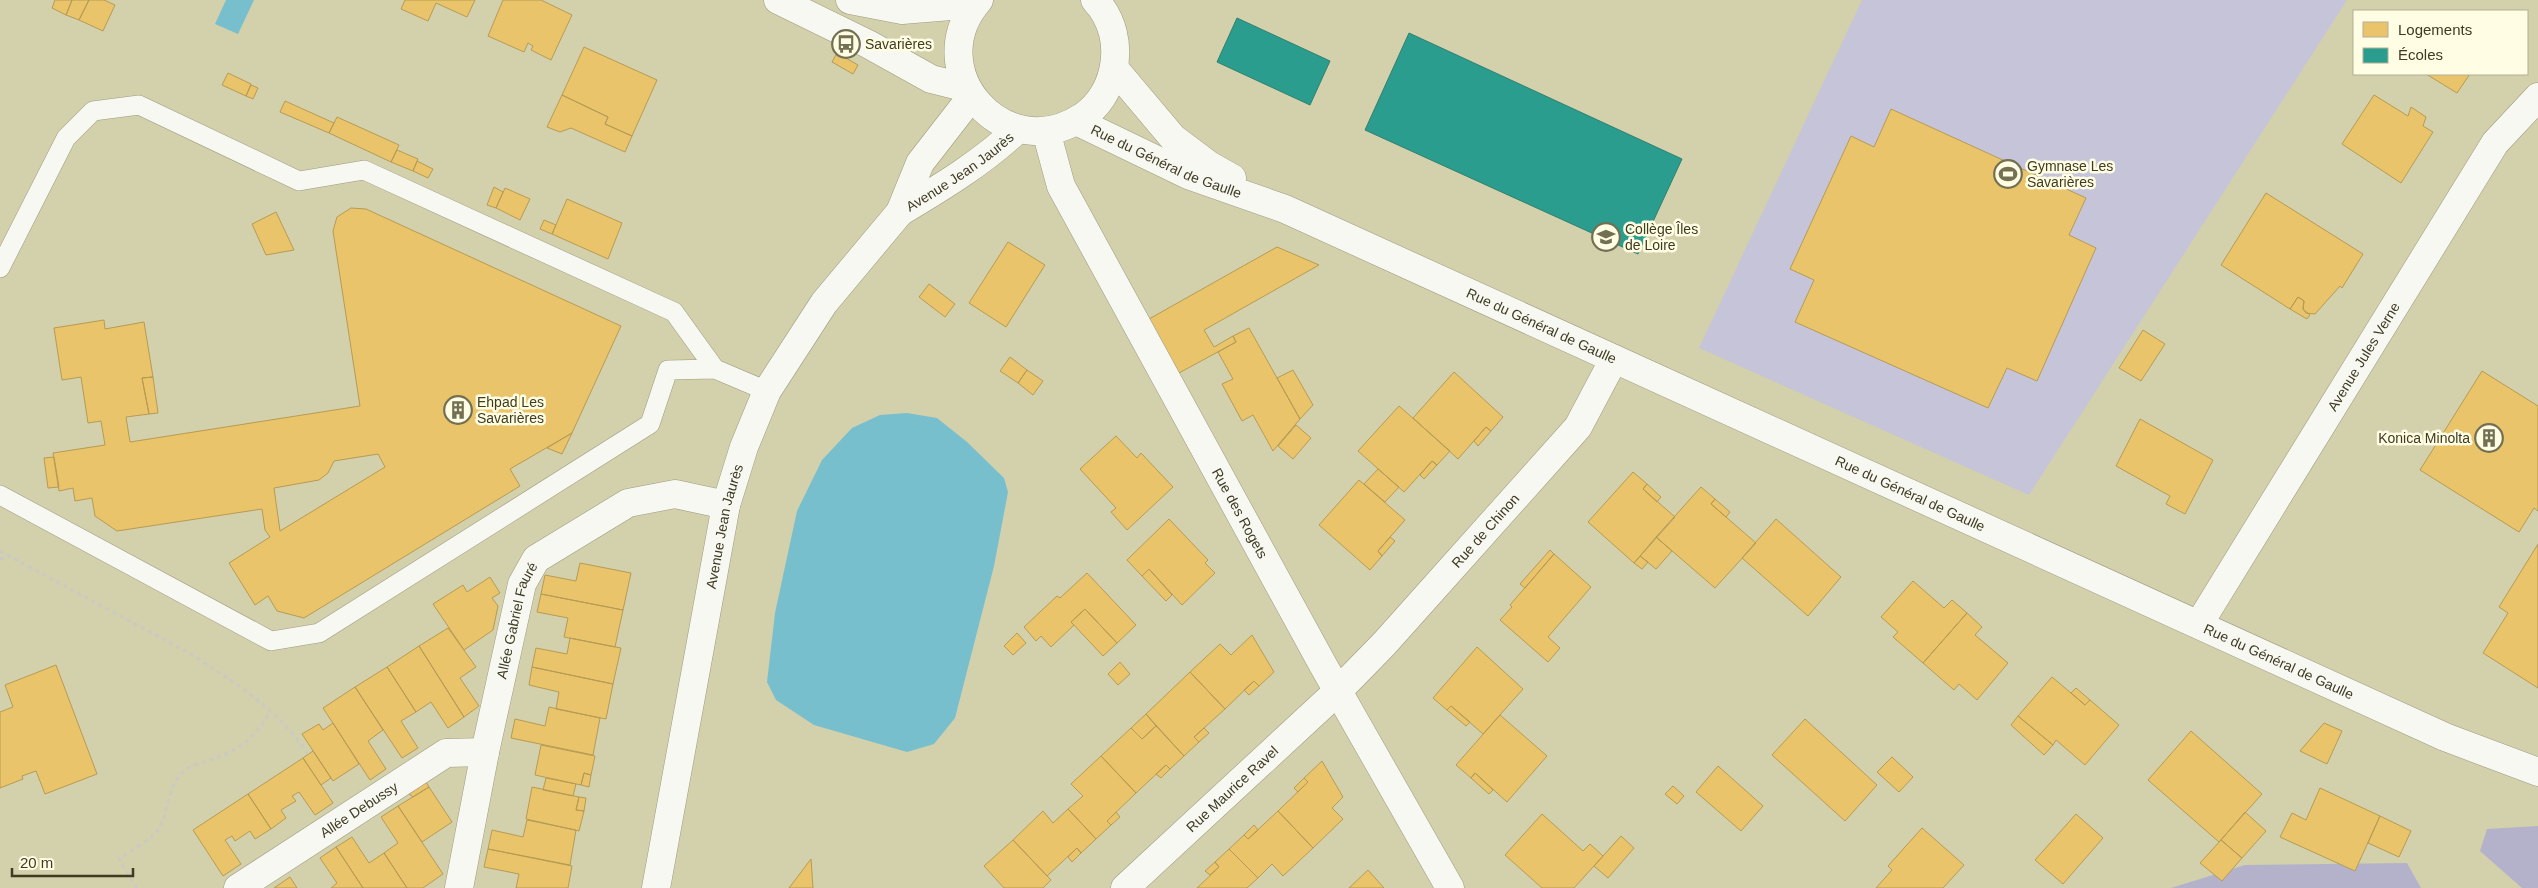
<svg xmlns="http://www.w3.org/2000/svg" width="2538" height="888" font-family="Arial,sans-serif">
	<rect width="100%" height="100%" fill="#d3d0ac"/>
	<!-- green -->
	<path fill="#c5c4d9" d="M1862,0H2347L2029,495L1699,348Z"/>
	<!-- forest -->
	<path fill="#b4b2cb" d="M2538,826V888H2522L2480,851L2487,829Z
		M2407,863L2421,888H2171L2245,865Z"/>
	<!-- water -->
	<path fill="#78bfcd" d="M226,0H254L238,34L215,24Z
		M907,413L937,418L967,442L1004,478L1008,492L994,566L955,718L934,744L907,752L814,725L776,700L767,682L775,613L797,511L822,460L852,428L880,415Z"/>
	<!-- homes -->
	<path fill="#e9c46a" stroke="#b69b54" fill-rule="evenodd" d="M55,0H72L66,15L52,8Z
		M72,0H89L79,20L66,15Z
		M89,0H104L115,5L103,31L79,20Z
		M405,0H475L467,17L436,3L428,21L401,9Z
		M503,0H541L572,15L551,60L531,50L533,46L528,43L524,52L488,36Z
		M584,47L657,80L632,136L605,124L608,117L562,95Z
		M837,53L858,65L853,74L832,62Z
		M228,73L251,84L246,96L222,85Z
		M2426,74H2470L2457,93Z
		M251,85L258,88L253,99L246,96Z
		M562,95L608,117L605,124L632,136L625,152L571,128L560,132L547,127Z
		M2374,95L2408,116L2411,107L2426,117L2423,126L2433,132L2401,183L2342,144Z
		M285,101L334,123L329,133L280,112Z
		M1891,109L2086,198L2069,235L2096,248L2037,381L2007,368L1988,408L1795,322L1814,280L1790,269L1851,136L1874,147Z
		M337,117L399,145L391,162L329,133Z
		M397,150L418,159L413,171L391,162Z
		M417,161L433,169L428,178L413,171Z
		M494,187L503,192L496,208L487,205Z
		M505,188L530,199L520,220L496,208Z
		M2266,193L2363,254L2342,288L2340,286L2315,314L2306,313L2303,309L2304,301L2298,297L2290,309L2221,265Z
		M567,199L622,223L608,259L552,234Z
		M351,208L366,209L621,326L572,433L510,469L520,486L304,618L277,611L268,596L255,605L229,563L270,537L265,530L262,509L117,531L95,516L92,498L75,501L73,488L59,491L53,453L105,445L101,421L88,423L81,377L62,380L54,328L104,320L105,329L144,322L153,377L142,378L149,414L126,417L130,442L360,406L333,231L337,217ZM378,454L385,467L280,531L274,488L319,480L328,473L334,461Z
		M276,212L294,250L266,255L252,224Z
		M544,220L556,225L552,234L540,229Z
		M1008,242L1045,265L1006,327L969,303Z
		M1277,247L1319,265L1204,330L1214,347L1233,336L1236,342L1179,373L1149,319Z
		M929,284L955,304L945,317L919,297Z
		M2298,297L2304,301L2303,309L2310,315L2307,319L2290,309Z
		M1249,328L1300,419L1273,451L1253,415L1242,421L1222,384L1233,379L1218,352L1236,342L1233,336Z
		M2143,330L2165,344L2141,381L2119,368Z
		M1010,357L1027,370L1018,383L1000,371Z
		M1027,370L1043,381L1033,395L1018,383Z
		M1293,370L1313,405L1300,419L1277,378Z
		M2482,371L2538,406V511L2534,508L2519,532L2420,470Z
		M1454,372L1503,417L1491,431L1486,427L1458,459L1413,418Z
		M153,377L158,413L149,414L142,378Z
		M1399,406L1450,451L1437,465L1432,461L1404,492L1358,451Z
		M2140,419L2213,460L2185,514L2166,504L2170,496L2116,466Z
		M1296,425L1311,438L1293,459L1278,446Z
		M1486,427L1491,431L1478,446L1474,441Z
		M572,433L562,454L547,448Z
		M1116,436L1137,458L1141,453L1173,487L1127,530L1111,512L1116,508L1080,469Z
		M54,457L59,487L48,488L44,458Z
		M1432,461L1437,465L1424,479L1420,475Z
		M1378,469L1399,487L1385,502L1364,484Z
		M1633,472L1647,484L1643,489L1675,517L1634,563L1588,522Z
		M1359,480L1405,520L1378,551L1382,556L1370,570L1319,525Z
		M1647,484L1661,497L1657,502L1643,489Z
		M1701,487L1715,499L1711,504L1756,543L1715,588L1656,537Z
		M1715,499L1730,512L1726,517L1711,504Z
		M1169,519L1208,560L1205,563L1215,573L1182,605L1149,569L1142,576L1127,560Z
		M1776,519L1841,577L1808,616L1742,558Z
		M1390,537L1395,541L1382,556L1378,551Z
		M1656,537L1672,551L1656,569L1640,556Z
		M2538,544V688L2483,653L2508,613L2499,607Z
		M1550,550L1554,554L1525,588L1520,584Z
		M1554,554L1591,587L1548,637L1560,648L1548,662L1500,620L1512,607L1510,605Z
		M1640,556L1648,562L1642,569L1634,563Z
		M580,563L631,573L623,610L541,594L545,575L576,581Z
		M1149,569L1172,595L1166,601L1142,576Z
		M1087,573L1136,625L1117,643L1085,609L1071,622L1074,625L1051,647L1041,636L1036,641L1024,627L1057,596L1060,598Z
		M490,577L500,593L492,598L498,606L493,630L464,650L433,604L463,585L467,592Z
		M1913,581L1944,608L1952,600L1967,613L1923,663L1893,637L1898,632L1881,617Z
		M541,594L623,610L615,647L564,637L568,618L537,612Z
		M1085,609L1117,643L1103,656L1071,622Z
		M1967,613L1982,627L1975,635L2008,663L1977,700L1959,684L1954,690L1923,663Z
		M448,628L476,667L460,678L479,706L464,717L419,646Z
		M1017,633L1026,643L1013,655L1004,646Z
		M1252,635L1274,672L1259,686L1254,681L1225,709L1190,672L1220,644L1231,655Z
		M570,638L621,648L613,684L532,667L536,648L567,654Z
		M419,646L464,717L448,728L431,702L416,712L387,667Z
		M1477,647L1523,689L1483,734L1451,706L1447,710L1433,698Z
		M1120,662L1130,674L1118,685L1108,674Z
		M56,665L97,774L45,794L36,771L22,776L23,779L0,788V712L13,707L5,685Z
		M387,667L416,712L401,721L418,748L402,758L355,687Z
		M532,667L613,684L606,719L556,709L559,692L529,685Z
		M1190,672L1225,709L1194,737L1199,742L1184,756L1146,714Z
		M2052,677L2085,705L2090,700L2119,725L2085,765L2056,740L2053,745L2018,716Z
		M1254,681L1259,686L1249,695L1244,690Z
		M355,687L383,730L368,741L386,769L370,780L323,708Z
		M2076,688L2090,700L2085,705L2071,693Z
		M1451,706L1470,722L1466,726L1447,710Z
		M549,707L600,718L593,755L511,738L515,719L545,726Z
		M1146,714L1156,726L1142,739L1131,728Z
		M1500,715L1547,756L1507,802L1475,773L1471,778L1456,765Z
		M2018,716L2053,745L2044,755L2011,725Z
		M1805,719L1877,785L1845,821L1772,755Z
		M333,723L359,764L333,781L302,734L319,724L323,730Z
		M2324,723L2342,731L2327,764L2300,751Z
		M1156,726L1184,756L1170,769L1166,765L1136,793L1101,756L1131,728L1142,739Z
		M1204,728L1209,733L1199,742L1194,737Z
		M2191,731L2262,794L2219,842L2148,780Z
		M541,745L595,756L591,775L584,773L581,785L535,775Z
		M313,751L331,778L321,785L303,758Z
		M1101,756L1136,793L1107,821L1111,825L1096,839L1068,809L1083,796L1071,784Z
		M1892,757L1913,777L1899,792L1877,772Z
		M303,758L333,803L315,815L299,792L292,796L296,801L281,810L286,818L271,829L248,794Z
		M1322,761L1343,797L1332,808L1343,819L1313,848L1278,811L1308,782L1304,778Z
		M1166,765L1170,769L1161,778L1156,774Z
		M1718,766L1763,806L1741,831L1696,792Z
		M584,773L591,775L589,787L581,785Z
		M1475,773L1493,790L1489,794L1471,778Z
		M546,778L576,784L573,796L543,790Z
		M1304,778L1308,782L1298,792L1294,788Z
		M426,782L429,787L413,797L409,794Z
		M1673,786L1684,796L1677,804L1665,794Z
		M429,787L452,822L422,842L398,806Z
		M532,787L579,797L576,810L584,811L579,831L526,819Z
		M2320,788L2380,816L2355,871L2280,837L2292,813L2306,820Z
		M248,794L271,829L255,839L250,831L235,841L232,836L225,840L241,864L223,876L193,830Z
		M579,797L586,798L584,811L576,810Z
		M398,806L443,874L423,888H407L384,853L398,843L381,817Z
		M1068,809L1096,839L1081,853L1077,848L1047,876L1013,840L1043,811L1053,823Z
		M1278,811L1313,848L1283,876L1272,864L1258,878L1229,849L1244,835L1248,839Z
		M1116,812L1120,817L1111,825L1107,821Z
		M2245,812L2266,831L2242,858L2221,840Z
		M1542,814L1583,851L1590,844L1603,856L1574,888H1542L1505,855Z
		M2076,814L2103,838L2063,884L2035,860Z
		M2380,816L2411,831L2399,857L2368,843Z
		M527,820L576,830L570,865L488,849L492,830L523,837Z
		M1254,825L1258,830L1248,839L1244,835Z
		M1922,828L1964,865L1943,888H1876L1892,870L1888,866Z
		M1621,836L1634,848L1608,878L1594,866Z
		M352,837L369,863L384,853L407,888H363L336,847Z
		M1013,840L1051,880L1043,888H1004L984,866Z
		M2221,840L2242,858L2222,881L2200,863Z
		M336,847L363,888H331L337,883L320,858Z
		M1077,848L1081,853L1072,862L1068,857Z
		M488,849L572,866L568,888H516L519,874L484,867Z
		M1229,849L1258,878L1247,888H1197L1219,867L1215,862Z
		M811,859L813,888H789Z
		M1215,862L1219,867L1210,875L1205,871Z
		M1368,870L1384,888H1349Z
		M290,877L297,888H274Z"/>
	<!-- schools -->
	<path fill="#2a9d8f" stroke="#30806e" d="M1237,18L1330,61L1310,105L1217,62Z
		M1409,33L1682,159L1638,254L1365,130Z"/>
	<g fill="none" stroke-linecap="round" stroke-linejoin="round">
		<defs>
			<path id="service" d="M0,268L66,138L93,111L139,105L299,181L364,170L674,312L715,369
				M0,495L271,641L319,633L650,424L668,370L715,369L767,391"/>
			<g id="minor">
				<path id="s1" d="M1046,131L1061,186L1323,665L1450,888"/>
				<path id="s2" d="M900,212C942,187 983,162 1018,129"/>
				<path id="s3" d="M2199,624L2495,143L2538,97"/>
				<path id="s4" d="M238,888L446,753L485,752"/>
				<path id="s5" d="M459,888L485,752L522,584L536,559L628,503L675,494L726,505"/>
				<path id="s6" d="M656,888L726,505L744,447L767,391L824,303L900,212L920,163L972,96"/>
				<path id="s7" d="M1125,888L1339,690L1384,644L1578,427L1614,359"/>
			</g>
			<g id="tertiary">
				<path d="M778,0L868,44L931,79L967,88"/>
				<path d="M850,0L902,10L975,4"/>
				<path d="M979,0C918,70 1005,168 1082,117C1098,107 1109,89 1113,71C1119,46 1113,19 1095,0"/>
				<path d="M1114,68L1173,138L1209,165L1232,178"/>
				<path id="s8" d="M1076,121L1188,175L1285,209L2445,737L2538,772"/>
			</g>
		</defs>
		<!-- service casing -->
		<use href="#service" stroke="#9d9a7e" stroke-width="20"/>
		<!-- minor casing -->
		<use href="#minor" stroke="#9d9a7e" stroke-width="29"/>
		<!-- tertiary casing -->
		<use href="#tertiary" stroke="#9d9a7e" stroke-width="29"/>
		<!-- path -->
		<path stroke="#cbcac0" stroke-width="3" stroke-dasharray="4 4" stroke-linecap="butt" d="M0,551L189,653C233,681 279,710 308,754
			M0,559L8,556
			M137,888L119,859C129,852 153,839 159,829C169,811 167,788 182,773C193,763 204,763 216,758C241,749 257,735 270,712"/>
		<!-- service -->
		<use href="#service" stroke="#f8f8f3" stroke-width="19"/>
		<!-- minor -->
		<use href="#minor" stroke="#f8f8f3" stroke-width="28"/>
		<!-- tertiary -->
		<use href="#tertiary" stroke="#f8f8f3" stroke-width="28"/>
	</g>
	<!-- icons -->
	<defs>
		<symbol id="bus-ring" viewBox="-11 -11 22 22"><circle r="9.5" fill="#fffde3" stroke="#726f52" stroke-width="1.5"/><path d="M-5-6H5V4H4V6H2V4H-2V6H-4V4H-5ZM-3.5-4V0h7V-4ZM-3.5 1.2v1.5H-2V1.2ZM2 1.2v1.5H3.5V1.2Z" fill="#726f52"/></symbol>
		<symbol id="stadium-ring" viewBox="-11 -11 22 22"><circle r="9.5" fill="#fffde3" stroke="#726f52" stroke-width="1.5"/><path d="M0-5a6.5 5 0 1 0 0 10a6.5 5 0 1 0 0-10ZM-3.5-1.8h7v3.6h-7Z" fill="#726f52"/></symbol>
		<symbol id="school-ring" viewBox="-11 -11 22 22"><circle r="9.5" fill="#fffde3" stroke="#726f52" stroke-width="1.5"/><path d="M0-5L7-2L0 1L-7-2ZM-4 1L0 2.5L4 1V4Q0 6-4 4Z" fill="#726f52"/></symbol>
		<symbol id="building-ring" viewBox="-11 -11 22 22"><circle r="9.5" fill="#fffde3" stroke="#726f52" stroke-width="1.5"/><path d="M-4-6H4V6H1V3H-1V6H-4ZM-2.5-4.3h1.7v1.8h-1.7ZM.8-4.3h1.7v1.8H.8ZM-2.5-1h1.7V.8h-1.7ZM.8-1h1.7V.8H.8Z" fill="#726f52"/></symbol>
	</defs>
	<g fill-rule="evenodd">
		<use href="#bus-ring" x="830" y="28" width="32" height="32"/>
		<use href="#stadium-ring" x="1992" y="158" width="32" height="32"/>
		<use href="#school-ring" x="1590" y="221" width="32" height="32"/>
		<use href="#building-ring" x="442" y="394" width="32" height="32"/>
		<use href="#building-ring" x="2473" y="422" width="32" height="32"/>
	</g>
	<g text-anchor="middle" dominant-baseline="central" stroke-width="5" stroke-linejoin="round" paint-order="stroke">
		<!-- poi labels -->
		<g font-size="14" fill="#3e3b21" stroke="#fffde3" text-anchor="start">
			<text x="865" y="44">Savarières</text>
			<text x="2027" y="166">Gymnase Les<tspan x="2027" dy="16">Savarières</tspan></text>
			<text x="1625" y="229">Collège Îles<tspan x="1625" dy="16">de Loire</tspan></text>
			<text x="477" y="402">Ehpad Les<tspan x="477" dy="16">Savarières</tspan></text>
			<text x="2470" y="438" text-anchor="end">Konica Minolta</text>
		</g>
		<!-- street labels -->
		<g font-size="14" fill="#3e3b21" stroke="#fffde3">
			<text stroke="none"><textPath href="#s8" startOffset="99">Rue du Général de Gaulle</textPath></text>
			<text stroke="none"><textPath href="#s2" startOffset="72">Avenue Jean Jaurès</textPath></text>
			<text stroke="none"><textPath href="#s8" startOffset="509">Rue du Général de Gaulle</textPath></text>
			<text stroke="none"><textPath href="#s3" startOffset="314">Avenue Jules Verne</textPath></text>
			<text stroke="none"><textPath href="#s8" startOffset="914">Rue du Général de Gaulle</textPath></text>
			<text stroke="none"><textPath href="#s1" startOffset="430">Rue des Rogets</textPath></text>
			<text stroke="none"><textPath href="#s6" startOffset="368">Avenue Jean Jaurès</textPath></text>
			<text stroke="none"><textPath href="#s7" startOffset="508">Rue de Chinon</textPath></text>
			<text stroke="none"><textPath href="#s5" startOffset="274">Allée Gabriel Fauré</textPath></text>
			<text stroke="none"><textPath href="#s8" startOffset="1319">Rue du Général de Gaulle</textPath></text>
			<text stroke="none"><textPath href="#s7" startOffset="146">Rue Maurice Ravel</textPath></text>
			<text stroke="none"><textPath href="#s4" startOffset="144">Allée Debussy</textPath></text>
		</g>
	</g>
	<!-- legend -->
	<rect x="2353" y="10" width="175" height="65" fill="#fffde3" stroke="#b2af95"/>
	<rect x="2363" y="22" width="25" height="15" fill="#e9c46a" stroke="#b2af95"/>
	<text x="2398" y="35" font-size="15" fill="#3e3b21">Logements</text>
	<rect x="2363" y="48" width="25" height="15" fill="#2a9d8f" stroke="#b2af95"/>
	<text x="2398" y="60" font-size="15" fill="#3e3b21">Écoles</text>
	<!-- scale -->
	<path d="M12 868v8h121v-8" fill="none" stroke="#3e3b21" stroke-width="2.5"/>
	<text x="20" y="868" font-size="15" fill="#3e3b21" stroke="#fffde3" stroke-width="4" paint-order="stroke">20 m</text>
</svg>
